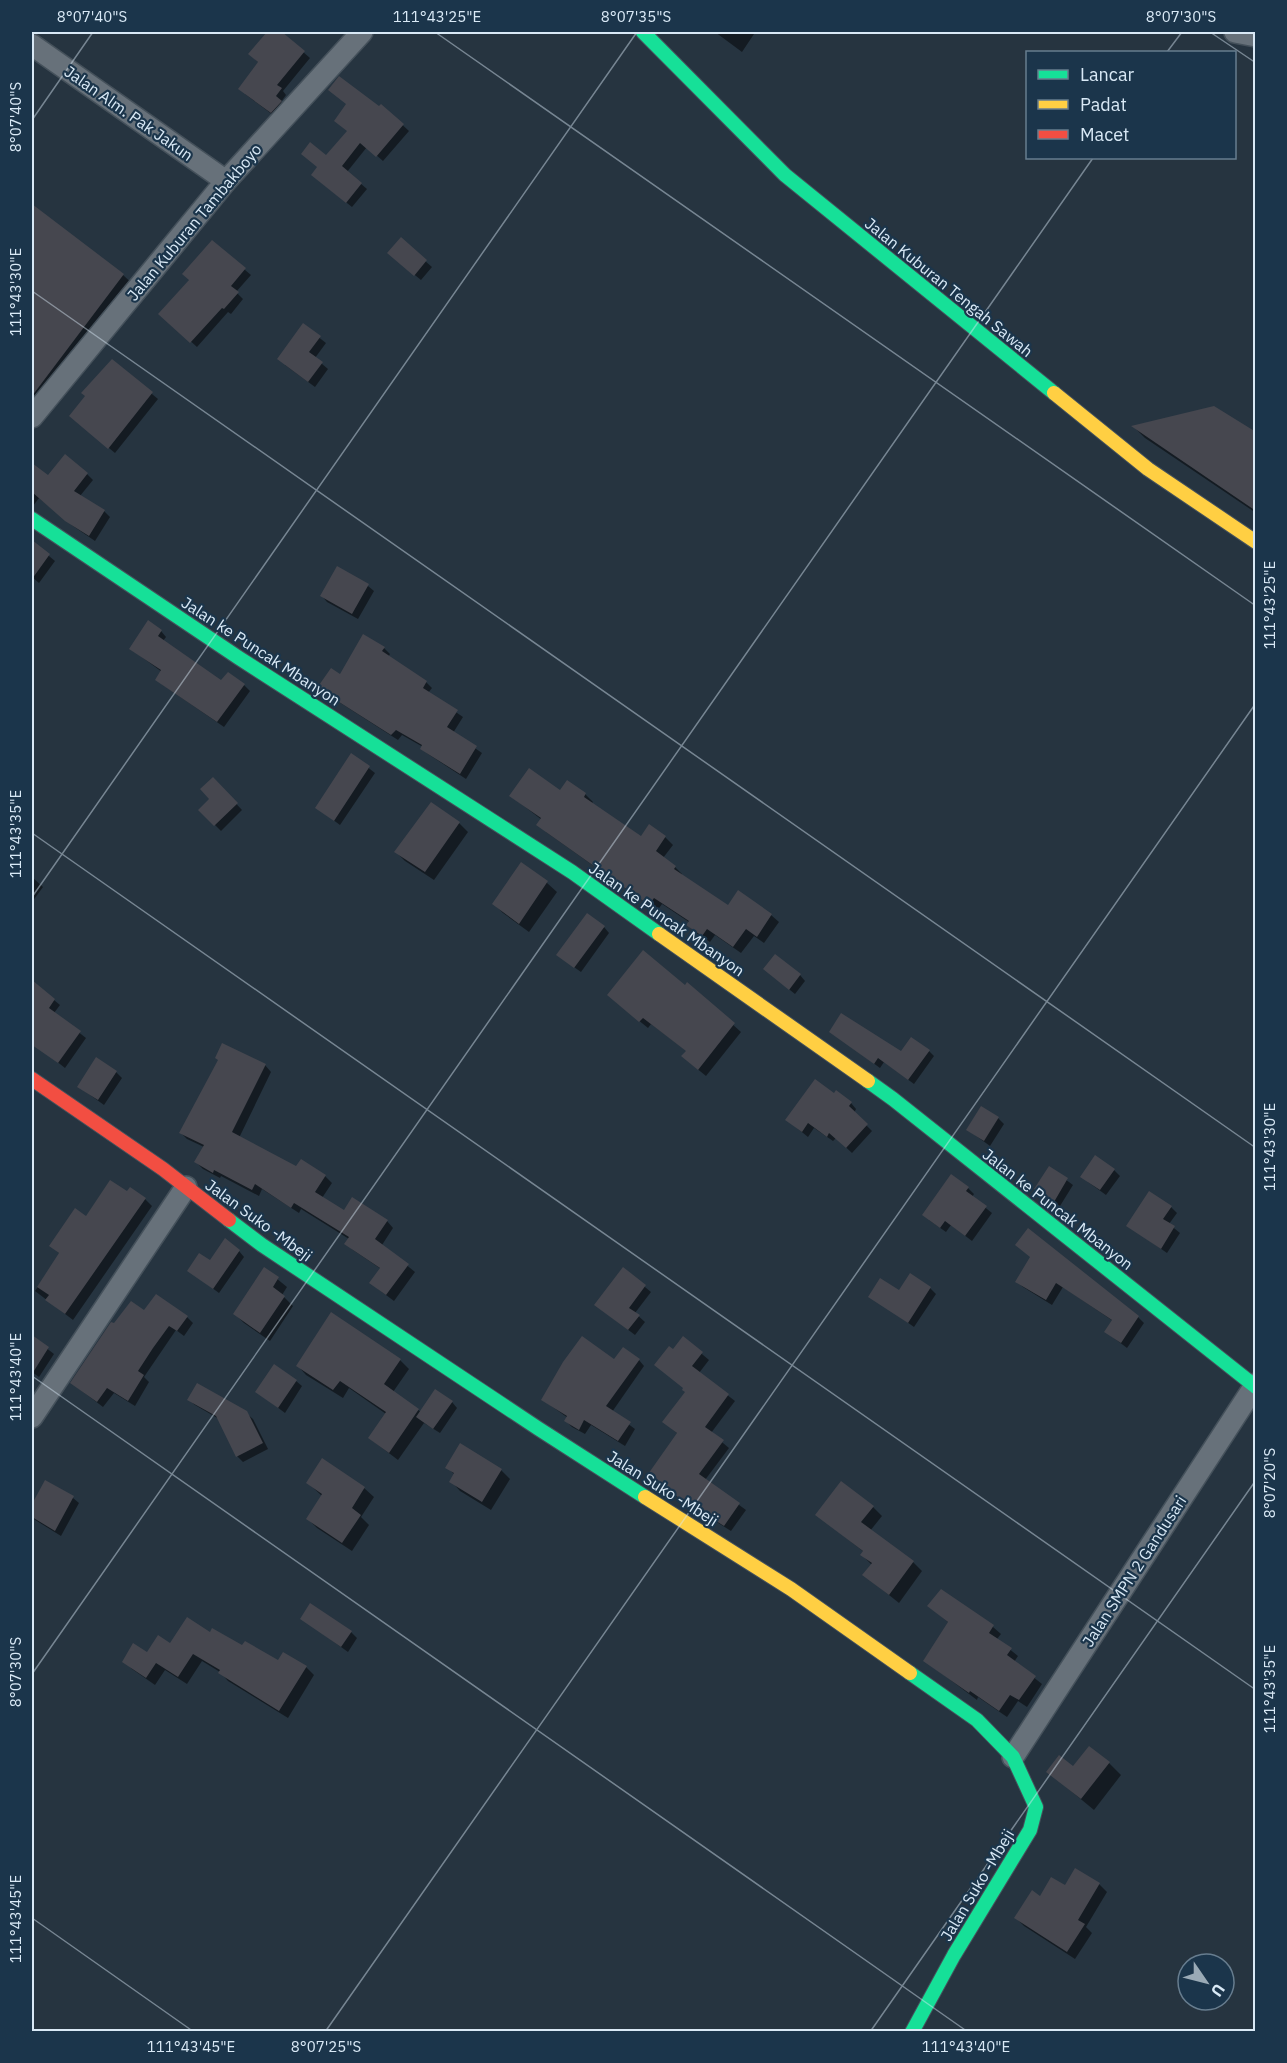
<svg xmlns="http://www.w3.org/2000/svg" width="1287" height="2063" font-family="'IBM Plex Sans',sans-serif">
	<rect width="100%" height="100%" fill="#263440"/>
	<!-- shadow -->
	<path fill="#0007" d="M269,32H280L310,58L283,91L286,95L281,102L287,107L277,118L245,94L259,63L250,54Z
		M715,32H751L754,34L742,52Z
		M382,106L409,131L383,161L367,147L347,172L367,189L352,207L318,180L327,158Z
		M32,206L123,275L136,287L32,404Z
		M401,240L432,267L421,280L395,259Z
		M212,242L251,275L236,292L243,299L231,314L228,312L197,347L166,319Z
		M303,325L326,343L315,358L328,369L315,387L285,365Z
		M112,361L158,399L115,453L76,421Z
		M1134,427L1256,434V513L1145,438Z
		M32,465L48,477L87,474L93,480L80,496L104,511L110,517L95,541L73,526L39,498L33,506H32Z
		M32,542L55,561L39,583L32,577Z
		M368,586L374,591L358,619L327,602L322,596Z
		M161,631L166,637L163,641L222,682L244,685L250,691L224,727L163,685L157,679L162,672L131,649Z
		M363,636L384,648L390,654L388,657L426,682L432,688L428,693L463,717L453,733L482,753L466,779L428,754L422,749L423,747L402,735L398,740L325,693L319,687L340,676Z
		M352,755L375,773L340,825L317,808Z
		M213,779L242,810L221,831L200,810L212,799Z
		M567,782L585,794L593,802L591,804L641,838L649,826L665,837L673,845L663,858L675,867L682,874V876L729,907L771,915L779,922L764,943L754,936L741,953L715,935L710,942L695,932L688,925L689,922L662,904L657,911L546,832L542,820L511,796L560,792Z
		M459,823L468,832L434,880L405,861L396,852Z
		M521,864L547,883L557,892L529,932L503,913L494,904Z
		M32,877L43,887L32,902Z
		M604,927L609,933L581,972L564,960Z
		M771,975H800L805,981L795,994Z
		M37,986L60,1005L54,1013L86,1038L65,1068L32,1042V993Z
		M616,1002L721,1014L741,1032L706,1076L690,1063L687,1051L651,1024L648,1028Z
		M831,1032L902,1053L929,1051L934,1056L914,1084L884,1062L880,1068Z
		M265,1065L271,1072L239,1138L297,1168L325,1176L332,1183L322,1198L344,1212L387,1221L393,1228L382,1245L415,1272L394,1301L378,1289L381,1269L353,1250L346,1243L349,1239L301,1209L299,1213L262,1189L259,1196L221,1176L220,1178L203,1169L196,1162L204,1147L187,1139L181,1133Z
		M116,1072L122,1078L104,1105L79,1087Z
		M834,1095L851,1103L856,1109L854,1113L872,1131L852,1153L836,1138L833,1141L814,1128L808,1137L787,1120Z
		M998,1118L1004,1124L990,1146L968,1130Z
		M1050,1168L1073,1185L1060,1206L1036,1189Z
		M1114,1170L1120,1176L1106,1195L1088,1182Z
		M951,1176L968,1188L974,1194L972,1197L992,1213L972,1241L951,1225L946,1232L929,1220Z
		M128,1193L145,1199L152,1206L73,1320L35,1291L60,1254L51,1246L87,1218Z
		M1171,1207L1177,1213L1169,1224L1180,1233L1167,1253L1128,1226Z
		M239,1251L244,1257L219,1293L189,1271Z
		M1032,1257L1138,1317L1144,1323L1127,1348L1106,1332L1113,1321L1063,1287L1052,1305L1023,1287L1017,1282Z
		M265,1269L287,1287L282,1295L293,1306L270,1341L244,1323L235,1314Z
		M623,1269L651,1292L635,1313L645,1322L635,1335L602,1310Z
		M930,1288L936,1294L914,1327L870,1296Z
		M145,1313L187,1317L193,1323L184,1336L176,1330L144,1377L149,1382L135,1406L114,1393L103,1407L78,1388L114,1326Z
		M32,1337L54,1354L39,1377L32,1372Z
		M683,1338L709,1360L699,1373L735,1401L711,1433L729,1448L705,1480L746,1510L731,1531L655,1483L648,1477L678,1434L664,1422L686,1392L673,1351Z
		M400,1360L409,1369L393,1392L421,1412L452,1402L457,1408L440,1433L424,1423L398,1460L369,1438L386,1414L349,1388L343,1398L306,1375L298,1366Z
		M639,1360L644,1366L612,1412L635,1429L625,1446L591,1425L585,1434L572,1427L566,1421L568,1418L543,1400L615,1361Z
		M296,1381L302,1386L285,1413L257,1392Z
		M189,1400L246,1413L253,1419L268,1449L243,1462L237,1456L219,1419L195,1405Z
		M461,1445L501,1470L510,1479L491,1510L460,1491L451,1481L455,1475L447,1467Z
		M322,1461L364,1488L374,1497L361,1517L369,1525L352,1551L317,1528L308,1519L322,1496L308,1483Z
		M46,1482L73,1498L79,1503L61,1536L32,1518V1500L34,1502Z
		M873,1507L882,1516L870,1531L913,1562L922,1571L899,1603L864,1575L872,1565L862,1555L864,1552L817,1515Z
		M941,1591L993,1627L1001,1634L997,1639L1018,1656L1014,1662L1042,1684L1027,1707L1018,1701L1007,1717L978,1697L977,1700L924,1660L949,1623L929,1606Z
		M302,1619L351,1632L357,1638L348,1652Z
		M211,1634L279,1662L306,1667L314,1675L288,1718L228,1681L220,1672L202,1661L187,1684L165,1670L155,1685L132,1669L124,1661Z
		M1109,1763L1121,1775L1094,1810L1048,1772Z
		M1076,1870L1099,1884L1107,1892L1086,1927L1092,1933L1075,1959L1024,1926L1016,1918L1041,1898L1065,1887Z"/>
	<!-- building -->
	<path fill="#46474f" d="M267,32H282L305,51L277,85L282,88L276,96L282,101L271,113L238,89L258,62L248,54Z
		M339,76L379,106L381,104L404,124L376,157L360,143L342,166L362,183L346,203L311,175L317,167L301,154L310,142L326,155L347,131L334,121L346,104L328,90Z
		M32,204L124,274L32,396Z
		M401,237L427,260L414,276L387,253Z
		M212,240L246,268L231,286L239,292L224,309L222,308L190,343L158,314L189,280L182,274Z
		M303,323L321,336L309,352L323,362L308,382L277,359Z
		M112,359L153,392L108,449L69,416L85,396L81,393Z
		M1214,406L1256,432V511L1131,426Z
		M65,454L88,473L74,491L105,510L89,536L65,521L32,492V463L48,475Z
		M32,540L50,554L32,579Z
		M337,566L369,584L352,614L320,596Z
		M148,620L162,630L158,636L221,680L228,672L245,684L217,722L155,680L161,670L129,649Z
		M363,634L385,647L382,651L427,681L423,688L458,710L447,727L477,746L460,774L420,749L422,745L396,730L391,735L317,688L331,668L340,674Z
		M351,753L370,766L334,821L315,808Z
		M529,768L560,790L567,780L586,793L584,797L641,836L649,824L666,836L656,851L676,866L674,869L728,905L738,890L772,914L757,937L746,929L733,947L707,929L702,936L686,925L689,921L654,898L649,905L536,825L541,818L509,796Z
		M213,777L238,803L214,826L198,810L209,799L200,789Z
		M431,802L460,822L425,872L394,852Z
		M521,862L548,881L519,924L492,904Z
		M587,913L605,926L574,968L556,955Z
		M643,950L685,985L687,982L735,1023L698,1070L681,1056L686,1051L643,1018L639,1022L607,995Z
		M775,954L801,974L789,990L763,969Z
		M32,980L55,999L49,1008L81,1031L58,1063L32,1045Z
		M841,1013L901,1051L911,1037L930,1050L908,1080L878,1058L874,1064L829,1032Z
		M222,1043L266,1064L232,1132L296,1166L301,1159L326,1175L315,1192L344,1210L352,1197L388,1220L375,1239L409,1264L386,1295L369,1283L380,1268L344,1244L349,1237L294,1203L291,1208L255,1184L252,1190L214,1170L213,1173L194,1162L204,1145L179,1133L218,1060L215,1058Z
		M96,1057L117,1071L98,1100L77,1087Z
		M815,1079L834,1093L836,1090L852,1102L849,1106L868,1124L846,1148L829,1133L827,1137L808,1123L802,1132L785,1120Z
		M981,1106L999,1117L984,1141L966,1130Z
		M1095,1155L1115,1169L1100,1190L1080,1177Z
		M1049,1166L1068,1178L1054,1202L1034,1189Z
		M951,1174L969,1187L966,1191L987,1206L965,1236L945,1221L940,1228L922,1215Z
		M110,1180L127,1191L130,1187L146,1198L65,1314L45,1300L49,1295L37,1287L59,1253L49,1246L75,1208L86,1216Z
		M1149,1191L1172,1206L1163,1219L1175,1226L1161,1249L1126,1226Z
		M1028,1228L1139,1316L1121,1343L1104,1332L1112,1320L1056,1283L1046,1300L1015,1282L1030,1257L1015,1245Z
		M225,1238L240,1250L213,1289L187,1271L199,1253L210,1260Z
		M264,1267L279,1277L273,1287L285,1296L260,1333L233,1314Z
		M623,1267L646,1285L629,1308L640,1315L628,1330L594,1305Z
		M910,1273L931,1287L908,1323L868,1297L880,1278L899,1290Z
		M156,1294L188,1316L177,1331L169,1326L153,1348L138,1371L144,1375L128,1401L107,1388L97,1402L70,1383L111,1322L114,1323L131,1301L144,1310Z
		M331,1312L401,1359L384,1384L419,1409L389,1453L368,1438L386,1412L340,1381L333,1390L296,1366Z
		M32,1335L49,1347L32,1374Z
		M582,1336L614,1359L623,1347L640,1359L606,1406L631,1422L618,1441L584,1420L579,1430L564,1421L567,1416L541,1400L563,1362Z
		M683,1336L703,1352L692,1366L729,1394L705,1427L724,1440L699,1474L740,1503L724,1526L646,1477L677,1433L662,1422L685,1392L682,1390L683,1388L654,1365L669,1346L673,1349Z
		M274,1364L297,1380L278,1408L255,1392Z
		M197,1383L247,1411L263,1443L236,1457L216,1416L187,1400Z
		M435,1389L453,1401L433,1429L416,1417Z
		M460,1443L502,1469L482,1502L449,1482L454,1473L445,1468Z
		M322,1458L365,1487L352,1508L361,1515L342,1543L306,1519L322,1494L306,1483Z
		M45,1480L74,1496L55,1531L32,1517V1504Z
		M841,1481L874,1506L861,1522L914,1561L889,1595L862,1575L872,1563L860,1555L863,1551L815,1515Z
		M941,1589L994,1625L989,1633L1012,1648L1007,1655L1036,1676L1019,1700L1010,1695L999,1711L970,1691L969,1693L923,1661L948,1622L927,1606Z
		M310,1603L352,1631L341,1647L300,1619Z
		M187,1617L210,1632L212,1628L242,1645L245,1641L278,1660L283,1652L307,1666L279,1711L218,1673L220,1670L193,1654L178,1677L156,1663L146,1678L122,1662L133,1643L147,1652L158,1635L170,1643Z
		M1089,1746L1110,1762L1081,1799L1046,1772L1059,1755L1073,1766Z
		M1075,1868L1100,1883L1078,1920L1085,1924L1067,1952L1014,1918L1032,1890L1040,1896L1051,1877L1065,1885Z"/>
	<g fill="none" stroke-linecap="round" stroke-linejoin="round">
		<defs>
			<path id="street" d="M1235,32L1256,36
				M32,45L226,181
				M32,417L226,181L362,32
				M32,1417L186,1187
				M1013,1757L1256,1384"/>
			<path id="fast" d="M643,32L785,175L1054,393
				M32,519L239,658L572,872L659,934
				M868,1081L893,1099L1256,1387
				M229,1220L262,1245L539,1429L645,1497
				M910,1673L977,1720L1013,1757L1036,1807L1030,1830L954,1955L912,2032"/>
			<path id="slow" d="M1054,393L1148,469L1256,542
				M659,934L868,1081
				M645,1497L791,1589L910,1673"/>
			<path id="jam" d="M32,1079L163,1169L229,1220"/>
		</defs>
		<!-- street casing -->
		<use href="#street" stroke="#45515b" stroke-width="24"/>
		<!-- fast casing -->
		<use href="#fast" stroke="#45515b" stroke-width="16"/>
		<!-- slow casing -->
		<use href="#slow" stroke="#45515b" stroke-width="16"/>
		<!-- jam casing -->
		<use href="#jam" stroke="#45515b" stroke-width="16"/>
		<!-- street -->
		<use href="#street" stroke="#67717a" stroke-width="21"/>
		<!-- fast -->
		<use href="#fast" stroke="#16e098" stroke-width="14"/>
		<!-- slow -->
		<use href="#slow" stroke="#ffcf43" stroke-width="14"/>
		<!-- jam -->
		<use href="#jam" stroke="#f24e42" stroke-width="14"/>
	</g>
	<!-- ticks -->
	<path fill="none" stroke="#d9e9f6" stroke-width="1.5" stroke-opacity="0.45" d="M435,32L1256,606M1210,32L1256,63M1167,52L1182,32M32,120L93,32M32,291L1256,1148M32,833L1256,1690M32,897L637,32M32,1376L968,2032M32,1674L1093,158M32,1918L194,2032M325,2032L1256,703M870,2032L1256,1480"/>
	<g text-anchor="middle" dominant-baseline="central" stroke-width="4.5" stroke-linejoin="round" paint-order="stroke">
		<!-- street labels -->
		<g font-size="16" fill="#d9e9f6" stroke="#1b354b">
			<text transform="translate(129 113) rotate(35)">Jalan Alm. Pak Jakun</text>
			<text transform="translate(194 222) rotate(-50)">Jalan Kuburan Tambakboyo</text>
			<text transform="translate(949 287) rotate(39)">Jalan Kuburan Tengah Sawah</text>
			<text transform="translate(261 651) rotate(33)">Jalan ke Puncak Mbanyon</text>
			<text transform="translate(667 919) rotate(35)">Jalan ke Puncak Mbanyon</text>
			<text transform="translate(1058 1209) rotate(38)">Jalan ke Puncak Mbanyon</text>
			<text transform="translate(259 1220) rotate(36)">Jalan Suko -Mbeji</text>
			<text transform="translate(663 1488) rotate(32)">Jalan Suko -Mbeji</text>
			<text transform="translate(1134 1571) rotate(-57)">Jalan SMPN 2 Gandusari</text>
			<text transform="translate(977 1885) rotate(-59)">Jalan Suko -Mbeji</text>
		</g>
	</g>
	<!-- border -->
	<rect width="1287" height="2063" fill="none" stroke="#1b354b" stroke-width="66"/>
	<!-- legend -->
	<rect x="1026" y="51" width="210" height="108" fill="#1b354b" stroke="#677d8f" stroke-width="1.5"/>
	<rect x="1038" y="70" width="30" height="9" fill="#16e098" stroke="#677d8f" stroke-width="1.5"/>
	<text x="1080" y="81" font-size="18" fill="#d9e9f6">Lancar</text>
	<rect x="1038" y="100" width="30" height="9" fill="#ffcf43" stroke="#677d8f" stroke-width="1.5"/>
	<text x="1080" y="111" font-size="18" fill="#d9e9f6">Padat</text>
	<rect x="1038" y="130" width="30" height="9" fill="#f24e42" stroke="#677d8f" stroke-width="1.5"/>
	<text x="1080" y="141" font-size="18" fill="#d9e9f6">Macet</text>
	<!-- north arrow -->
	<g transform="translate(1206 1982) rotate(125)"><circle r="28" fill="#1b354b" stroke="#677d8f" stroke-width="1.5"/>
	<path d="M0-4.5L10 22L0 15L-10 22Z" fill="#9aaab6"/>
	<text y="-9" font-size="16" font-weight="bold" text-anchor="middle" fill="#d9e9f6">U</text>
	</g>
	<rect x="33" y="33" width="1221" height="1997" fill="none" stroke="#d9e9f6" stroke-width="2"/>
	<g font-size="15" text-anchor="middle" fill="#d9e9f6">
		<text x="92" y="22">8°07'40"S</text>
		<text x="437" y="22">111°43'25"E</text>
		<text x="636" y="22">8°07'35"S</text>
		<text x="1181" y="22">8°07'30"S</text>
		<text transform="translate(16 117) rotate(-90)" y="5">8°07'40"S</text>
		<text transform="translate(16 292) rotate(-90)" y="5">111°43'30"E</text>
		<text transform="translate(1270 605) rotate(-90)" y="5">111°43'25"E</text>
		<text transform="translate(16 834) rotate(-90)" y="5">111°43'35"E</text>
		<text transform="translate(1270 1147) rotate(-90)" y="5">111°43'30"E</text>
		<text transform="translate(16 1377) rotate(-90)" y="5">111°43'40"E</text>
		<text transform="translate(1270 1483) rotate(-90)" y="5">8°07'20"S</text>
		<text transform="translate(16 1672) rotate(-90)" y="5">8°07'30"S</text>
		<text transform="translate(1270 1689) rotate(-90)" y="5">111°43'35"E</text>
		<text transform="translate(16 1919) rotate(-90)" y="5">111°43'45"E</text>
		<text x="191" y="2052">111°43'45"E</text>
		<text x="326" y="2052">8°07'25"S</text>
		<text x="966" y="2052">111°43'40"E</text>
	</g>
</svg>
